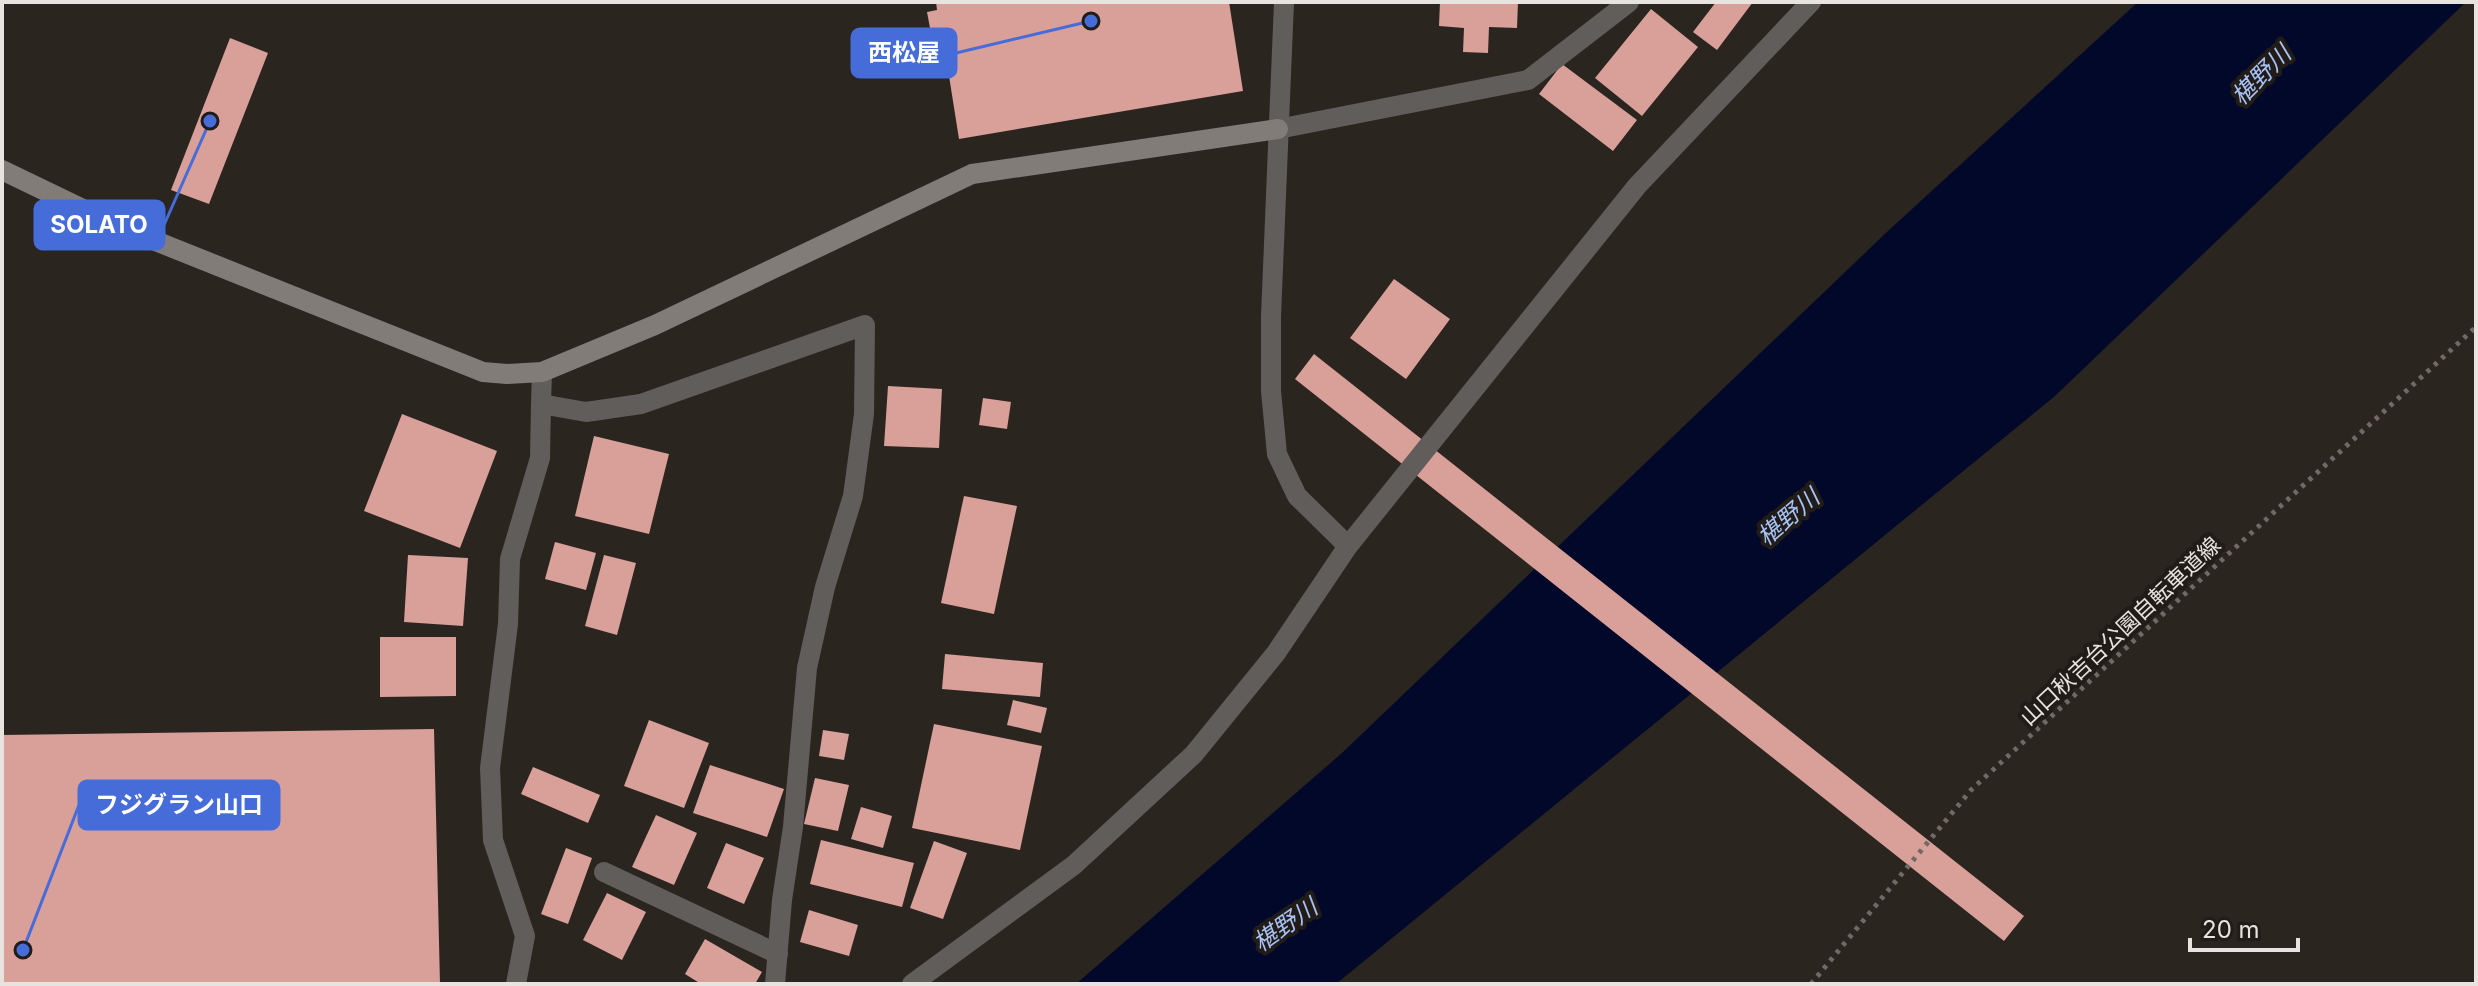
<svg xmlns="http://www.w3.org/2000/svg" width="2478" height="986" font-family="Inter,'Noto Sans JP',sans-serif">
	<rect width="100%" height="100%" fill="#2b2520"/>
	<!-- water -->
	<path fill="#01082a" d="M2138,2H2466L2055,396L1336,984H1076L1342,753L1888,231Z"/>
	<!-- building -->
	<path fill="#d99f99" d="M936,2H1229L1243,91L959,139L949,76H939L927,12L937,10Z
		M1440,2H1518L1517,28L1489,27L1488,53L1463,52L1464,28L1439,26Z
		M1716,2H1753L1717,50L1693,32Z
		M1651,9L1698,47L1642,116L1595,78Z
		M230,38L268,53L209,204L171,190Z
		M1562,64L1637,120L1613,151L1539,94Z
		M1394,279L1450,319L1406,379L1350,338Z
		M1314,354L2024,916L2004,941L1295,379Z
		M888,386L942,389L939,448L884,446Z
		M983,398L1011,402L1007,429L979,425Z
		M402,414L497,451L460,548L364,511Z
		M594,436L669,454L649,534L575,516Z
		M964,496L1017,506L994,614L941,603Z
		M555,542L596,553L586,590L545,579Z
		M408,555L468,558L463,626L404,622Z
		M604,555L636,563L617,635L585,626Z
		M380,637H456V696L380,697Z
		M945,654L1043,663L1040,697L942,689Z
		M1013,700L1047,708L1041,733L1007,725Z
		M649,720L709,743L684,808L624,786Z
		M934,724L1042,746L1020,850L912,828Z
		M434,729L440,984H2V735Z
		M823,730L849,734L844,760L819,756Z
		M710,765L784,789L767,837L693,813Z
		M533,767L600,795L588,823L521,794Z
		M815,778L849,785L838,831L804,824Z
		M861,807L892,816L883,848L851,839Z
		M656,815L697,833L674,885L632,867Z
		M821,840L914,863L902,907L810,884Z
		M934,841L967,853L943,919L910,908Z
		M726,843L764,858L744,904L707,888Z
		M566,848L592,858L568,924L541,914Z
		M607,893L646,912L622,960L583,940Z
		M809,910L858,925L849,956L800,942Z
		M705,939L762,972L755,984H701L685,974Z"/>
	<g fill="none" stroke-linecap="round" stroke-linejoin="round">
		<!-- path -->
		<path stroke="#706a66" stroke-width="5" stroke-dasharray="4 6" stroke-linecap="butt" d="M1811,984L1971,790L2476,327"/>
		<!-- street -->
		<path stroke="#605d5b" stroke-width="20" d="M1284,2L1271,316V391L1277,454L1297,496L1348,546
			M1278,129L1528,80L1629,2
			M542,372L541,404L586,412L641,404L865,325L864,414L853,496L825,587L807,668L793,827L782,900L775,984
			M604,872L778,954
			M516,984L525,936L493,840L490,768L508,624L510,559L540,458L541,404
			M912,984L1074,865L1194,754L1276,653L1348,546L1637,186L1811,2"/>
		<!-- secondary -->
		<path stroke="#817c78" stroke-width="20" d="M2,170L118,226L483,372L507,374L542,372L655,325L972,174L1278,129"/>
	</g>
	<g text-anchor="middle" dominant-baseline="central" stroke-width="8" stroke-linejoin="round" paint-order="stroke">
		<!-- street labels -->
		<g font-size="22" fill="#e7e3df" stroke="#211c17">
			<text transform="translate(2120 631) rotate(-43)">山口秋吉台公園自転車道線</text>
		</g>
		<!-- water labels -->
		<g font-size="24" font-style="italic" fill="#a7c2f7" stroke="#211c17">
			<text transform="translate(2261 75) rotate(-45)">椹野川</text>
			<text transform="translate(1788 517) rotate(-40)">椹野川</text>
			<text transform="translate(1285 925) rotate(-35)">椹野川</text>
		</g>
	</g>
	<!-- callouts -->
	<path fill="none" stroke="#456cd9" stroke-width="3" d="M1091 21L956 53M210 121L164 225M23 950L79 805"/>
	<g fill="#456cd9" stroke="#211c17" stroke-width="3">
		<circle cx="1091" cy="21" r="8"/>
		<circle cx="210" cy="121" r="8"/>
		<circle cx="23" cy="950" r="8"/>
	</g>
	<g fill="#456cd9" stroke="#456cd9" stroke-width="3">
		<rect x="852" y="29" width="104" height="48" rx="8"/>
		<rect x="35" y="201" width="129" height="48" rx="8"/>
		<rect x="79" y="781" width="200" height="48" rx="8"/>
	</g>
	<g font-size="24" text-anchor="middle" font-weight="bold" fill="#fff">
		<text x="904" y="61">西松屋</text>
		<text x="99" y="233">SOLATO</text>
		<text x="179" y="813">フジグラン山口</text>
	</g>
	<!-- border -->
	<rect width="2478" height="986" fill="none" stroke="#e7e3df" stroke-width="8"/>
	<!-- scale -->
	<path d="M2190 938v12h108v-12" fill="none" stroke="#e7e3df" stroke-width="4"/>
	<text x="2202" y="938" font-size="24" fill="#e7e3df" stroke="#211c17" stroke-width="6" paint-order="stroke">20 m</text>
</svg>
